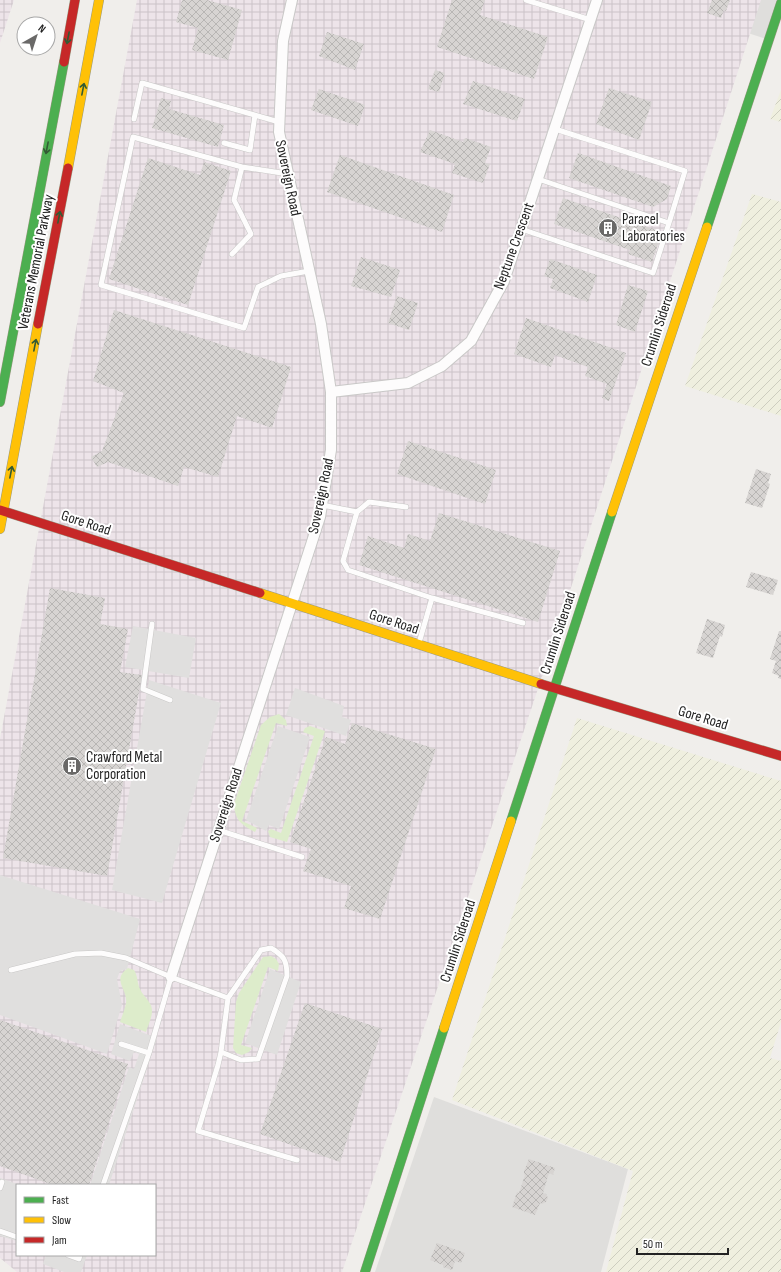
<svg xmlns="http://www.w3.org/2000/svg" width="781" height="1272" font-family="'Sofia Sans Condensed',sans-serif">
	<defs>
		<pattern id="industrial-grid" width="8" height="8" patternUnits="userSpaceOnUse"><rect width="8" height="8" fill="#ede4e9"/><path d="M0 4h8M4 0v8" fill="none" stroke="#cbc3c8"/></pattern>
		<pattern id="farmland-furrows" width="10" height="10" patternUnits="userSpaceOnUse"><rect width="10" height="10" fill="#efefdf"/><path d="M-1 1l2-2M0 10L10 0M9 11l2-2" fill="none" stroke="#cdcdbf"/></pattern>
		<pattern id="building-cross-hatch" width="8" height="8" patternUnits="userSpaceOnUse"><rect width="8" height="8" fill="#d7d4d2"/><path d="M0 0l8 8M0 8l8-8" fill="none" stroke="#b8b6b4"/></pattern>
	</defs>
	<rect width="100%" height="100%" fill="#f0eeeb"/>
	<!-- residential -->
	<path fill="#dfdedc" d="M677,0H779L766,39L674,9Z
		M434,1097L628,1169L601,1272H375Z"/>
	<!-- industrial -->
	<path fill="url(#industrial-grid)" fill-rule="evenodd" d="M0,0H14L0,43Z
		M137,0H761L547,662L342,1272H17L0,1258V739ZM17,1185H155V1255H17Z"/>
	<!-- farmland -->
	<path fill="url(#farmland-furrows)" d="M781,90V122L770,119Z
		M752,194L781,202V416L685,386Z
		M577,718L781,781V1022L770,1058L781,1061V1272H606L633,1171L452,1100Z"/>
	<!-- grass -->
	<path fill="#ddeccb" d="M279,714L286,720L287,726L276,723L242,821L257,828L255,832C242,825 235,821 234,804L261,725L270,717Z
		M310,726L325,731L287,842L270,837L268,831L271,829L281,833L314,736L303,732L305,728Z
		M271,956L276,959L279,964L278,971L268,967L241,1045L252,1048L249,1052L242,1055L236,1053L233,1048L236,1002L239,993L263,957Z
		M128,968L134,970C138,976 137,983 140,989C142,994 146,997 149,1002C156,1011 149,1022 146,1032L120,1022C122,1016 125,1009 126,1003C128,989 111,980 128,968Z"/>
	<!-- parking -->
	<path fill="#e0dfde" d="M133,626L196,638L189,678L125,667Z
		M149,680L221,703L162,903L112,890Z
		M295,688L344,706L342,717L351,720L346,736L286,715Z
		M278,726L310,737L279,829L269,825L266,831L246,820Z
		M0,875L140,919L127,969L120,971L117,979L122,1005L107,1054L0,1015Z
		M270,969L301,982L277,1055L245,1043Z
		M120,1024L157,1038L109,1185H90L129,1067L134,1069L139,1054L134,1052L130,1061L111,1054Z
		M0,1178L20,1185H17V1241L0,1236Z
		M46,1255H87L81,1272H64L43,1264Z"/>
	<!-- building -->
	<path fill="url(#building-cross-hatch)" d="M182,0H207L242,10L228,60L192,50L198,28L176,22Z
		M452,0H485L480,15L548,37L534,79L437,47Z
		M712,0H730L726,11L724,10L721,18L707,13Z
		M327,32L364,44L355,70L319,56Z
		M435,70L445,73L439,92L428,89Z
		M473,81L525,99L517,121L463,104Z
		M609,88L652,102L639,140L596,124Z
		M319,89L365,105L358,126L311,110Z
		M161,98L171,101L169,109L224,125L218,147L152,128Z
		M430,130L463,142L465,138L491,147L485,163L490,164L483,183L452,173L455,164L420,152Z
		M578,153L671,186L667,199L653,207L569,178Z
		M340,155L454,195L442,232L327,192Z
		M148,158L200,175L204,162L231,171L188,305L109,279Z
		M563,198L662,232L652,262L628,254L630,250L554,224Z
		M361,257L400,270L391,297L351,286Z
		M550,259L597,275L588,302L550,288L553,279L544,276Z
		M628,285L648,291L635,332L616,325Z
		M397,296L418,303L409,330L388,323Z
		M114,310L291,367L272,428L237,416L218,477L184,467L178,486L108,462L97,467L91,457L102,451L124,393L93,381Z
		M526,318L626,353L609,401L602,398L607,384L585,376L588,367L555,355L551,367L514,354Z
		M408,441L496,470L485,504L397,474Z
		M756,469L771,474L768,483L770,484L762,508L745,503Z
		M439,513L560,551L538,622L359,565L368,536L404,548L408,534L430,541Z
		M751,572L778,580L773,595L746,587Z
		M50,588L105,598L100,624L128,629L120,672L142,675L107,876L3,858Z
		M707,619L725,625L722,637L720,636L713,658L696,653Z
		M779,631H781V679L778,678L779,676L772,673L776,661L770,659Z
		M352,723L436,749L380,919L344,908L351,886L303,871L311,849L290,842L326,737L345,744Z
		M305,1003L382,1029L340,1162L260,1134Z
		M0,1020L128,1064L89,1185H53L0,1166Z
		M529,1159L555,1168L553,1175L549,1173L543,1193L546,1194L548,1198L546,1202L542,1204L540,1203L535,1215L512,1207L517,1192L519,1193L525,1175L524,1174V1171Z
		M437,1243L465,1253L461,1263L455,1261L452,1270L443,1267V1265L430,1260Z"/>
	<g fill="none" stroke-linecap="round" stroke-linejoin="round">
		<defs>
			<path id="lane" d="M526,0L591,20
				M134,119L142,83L279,122
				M224,143L250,150L255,115
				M288,174L242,167L133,137L101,285L244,328L258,287L281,276L309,271
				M538,179L669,223L685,171L555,129
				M521,229L653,273L669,223
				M232,254L251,234L234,200L242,167
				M322,505L357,512L369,502L406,507
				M357,512L343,561L348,570L432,598L523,623
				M152,624L143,689L170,700
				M419,643L432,598
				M218,830L302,857
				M271,948C284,956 287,960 287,976L258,1059L241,1060L221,1052L228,998L261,950Z
				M11,970L75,954L101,953L126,958L171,977L228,998
				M121,1044L149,1053
				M221,1052L218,1065L198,1131L297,1160
				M103,1185L149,1053L171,977
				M0,1188L2,1182
				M0,1231L17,1237
				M68,1255L79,1259L80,1255"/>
			<path id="street" d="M331,392L408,383L442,366L471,341L504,281L597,0
				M171,977L320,517L331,450V392L321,324L279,132L283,41L292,0"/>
			<path id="fast" d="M707,227L781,3
				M0,402L64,62
				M511,821L612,512
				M365,1272L444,1028"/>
			<path id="slow" d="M68,168L99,0
				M612,512L707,227
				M0,529L38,324
				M260,593L541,684
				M444,1028L511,821"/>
			<path id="jam" d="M64,62L75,0
				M38,324L68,168
				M0,510L260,593
				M541,684L781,756"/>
		</defs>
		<!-- lane casing -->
		<use href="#lane" stroke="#c9c8c7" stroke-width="6"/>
		<!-- street casing -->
		<use href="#street" stroke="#c9c8c7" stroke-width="12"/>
		<!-- fast casing -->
		<use href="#fast" stroke="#999a82" stroke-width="10"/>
		<!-- slow casing -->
		<use href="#slow" stroke="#999a82" stroke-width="10"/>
		<!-- jam casing -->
		<use href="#jam" stroke="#999a82" stroke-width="10"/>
		<!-- lane -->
		<use href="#lane" stroke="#fdfcfc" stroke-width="5"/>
		<!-- street -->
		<use href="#street" stroke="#fdfcfc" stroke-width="10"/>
		<!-- fast -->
		<use href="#fast" stroke="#4caf50" stroke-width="9"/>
		<!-- slow -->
		<use href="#slow" stroke="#ffc107" stroke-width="9"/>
		<!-- jam -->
		<use href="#jam" stroke="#c62828" stroke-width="9"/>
	</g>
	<!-- one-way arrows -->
	<defs><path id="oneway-shaft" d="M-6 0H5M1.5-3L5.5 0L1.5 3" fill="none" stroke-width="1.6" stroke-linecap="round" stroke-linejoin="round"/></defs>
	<g stroke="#335a34">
		<use href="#oneway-shaft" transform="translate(68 38) rotate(101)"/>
		<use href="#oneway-shaft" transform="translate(83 89) rotate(-79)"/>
		<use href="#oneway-shaft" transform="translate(47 148) rotate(101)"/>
		<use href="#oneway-shaft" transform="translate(59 217) rotate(-79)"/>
		<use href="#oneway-shaft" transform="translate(35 345) rotate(-79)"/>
		<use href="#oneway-shaft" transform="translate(11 472) rotate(-79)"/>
	</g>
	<!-- icons -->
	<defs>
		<symbol id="building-disc" viewBox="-11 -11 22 22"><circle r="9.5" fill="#6a6968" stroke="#fff"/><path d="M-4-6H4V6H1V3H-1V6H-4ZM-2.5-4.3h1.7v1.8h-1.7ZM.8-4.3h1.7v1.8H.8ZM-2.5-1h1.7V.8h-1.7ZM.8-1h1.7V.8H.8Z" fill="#fff"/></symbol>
	</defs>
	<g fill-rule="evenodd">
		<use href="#building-disc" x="597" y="217" width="22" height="22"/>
		<use href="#building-disc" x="61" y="755" width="22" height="22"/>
	</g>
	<g text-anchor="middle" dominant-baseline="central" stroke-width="4" stroke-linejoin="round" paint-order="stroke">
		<!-- street labels -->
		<g font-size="15" fill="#222" stroke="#fff">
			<text transform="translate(288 178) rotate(78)">Sovereign Road</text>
			<text transform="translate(514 246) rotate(-70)">Neptune Crescent</text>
			<text transform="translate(36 262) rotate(-79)">Veterans Memorial Parkway</text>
			<text transform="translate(659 325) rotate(-72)">Crumlin Sideroad</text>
			<text transform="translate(321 496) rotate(-78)">Sovereign Road</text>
			<text transform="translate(86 523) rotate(18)">Gore Road</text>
			<text transform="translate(394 622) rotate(18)">Gore Road</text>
			<text transform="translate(558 633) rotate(-72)">Crumlin Sideroad</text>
			<text transform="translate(703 718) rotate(17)">Gore Road</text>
			<text transform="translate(226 805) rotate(-72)">Sovereign Road</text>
			<text transform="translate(458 941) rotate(-72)">Crumlin Sideroad</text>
		</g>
		<!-- poi labels -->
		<g font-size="15" fill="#222" stroke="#fff" text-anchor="start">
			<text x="622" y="219">Paracel<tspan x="622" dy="17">Laboratories</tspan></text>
			<text x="86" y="757">Crawford Metal<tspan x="86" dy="17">Corporation</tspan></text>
		</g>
	</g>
	<!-- legend -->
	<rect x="16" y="1184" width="140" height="72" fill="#ffffff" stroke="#a7a7a7"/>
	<rect x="24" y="1197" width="20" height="6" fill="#4caf50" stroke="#a7a7a7"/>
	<text x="52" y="1204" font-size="12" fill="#222222">Fast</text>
	<rect x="24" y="1217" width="20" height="6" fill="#ffc107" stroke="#a7a7a7"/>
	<text x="52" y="1224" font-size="12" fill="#222222">Slow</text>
	<rect x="24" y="1237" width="20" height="6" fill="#c62828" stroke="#a7a7a7"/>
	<text x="52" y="1244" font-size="12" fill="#222222">Jam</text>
	<!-- north arrow -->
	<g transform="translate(36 36) rotate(39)"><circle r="19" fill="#ffffff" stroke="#a7a7a7"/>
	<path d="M0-3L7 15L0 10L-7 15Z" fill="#6a6968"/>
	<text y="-6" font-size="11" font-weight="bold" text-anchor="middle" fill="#222222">N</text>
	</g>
	<!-- scale -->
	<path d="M637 1248v6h91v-6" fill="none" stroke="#222222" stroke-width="2"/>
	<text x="643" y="1248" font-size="12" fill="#222222" stroke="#ffffff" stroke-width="3" paint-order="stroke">50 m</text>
</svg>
